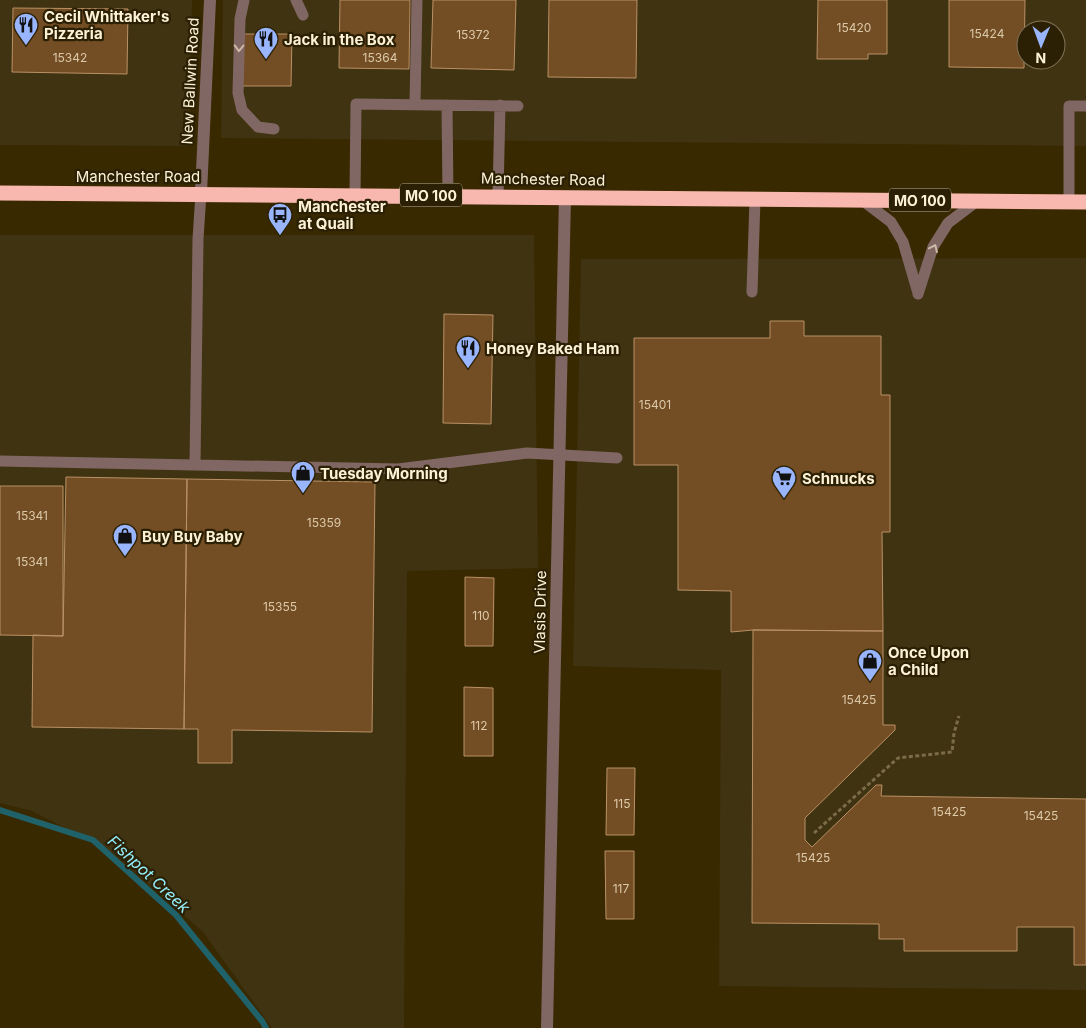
<svg xmlns="http://www.w3.org/2000/svg" width="1086" height="1028" font-family="Inter,sans-serif">
	<rect width="100%" height="100%" fill="#392900"/>
	<!-- built -->
	<path fill="#403311" fill-rule="evenodd" d="M0,0H192L189,146L0,145Z
		M223,0H1086V146L221,138ZM1026,30H1056V60H1026Z
		M0,235H534L538,568L407,571L404,1028H272L203,932L112,852L32,811L0,803Z
		M1086,258V990L719,986L721,670L573,666L581,259Z"/>
	<g fill="none" stroke-linecap="round" stroke-linejoin="round">
		<!-- stream -->
		<path stroke="#20626a" stroke-width="6" d="M0,810L93,840L176,915L262,1021L266,1028"/>
	</g>
	<!-- building -->
	<path fill="#734d23" stroke="#ba9166" d="M340,0H410L409,69L339,68Z
		M433,0H516L514,70L431,68Z
		M549,0H637L636,78L548,77Z
		M818,0H887V54H868V59H817Z
		M949,0H1025L1024,68L949,67Z
		M13,8L128,9L127,74L12,72Z
		M241,34H292L291,86H240Z
		M444,314L493,315L491,424L443,423Z
		M770,321H804V336H881V395H890V532H882L883,631L753,630L731,632V591L678,590V465H634V338H770Z
		M66,477L187,479L184,729L32,727L33,635L63,636Z
		M187,479L375,482L372,732L232,730V763H198V729H184Z
		M0,486H63V636L0,635Z
		M465,577L494,578L493,646H465Z
		M753,630L883,631V725H895V730L805,818V840L812,847L876,785H882L881,796L1086,799V965H1074V927H1017V951H904V939H879V924L752,923Z
		M464,687L493,688V756H464Z
		M607,768H635L634,835H606Z
		M605,851H634V919H606Z"/>
	<g fill="none" stroke-linecap="round" stroke-linejoin="round">
		<!-- path -->
		<path stroke="#7b6c47" stroke-width="3" stroke-dasharray="4 2.5" stroke-linecap="butt" d="M814,833L898,758L952,752L954,733L959,716"/>
		<!-- lane -->
		<path stroke="#816763" stroke-width="11" d="M244,0L240,19L238,93L242,110L258,127L274,129
			M296,0L303,15
			M415,104L417,0
			M447,105L448,196
			M355,195L356,104L518,106
			M498,196L500,105
			M862,200L891,222L903,242L918,293
			M1069,201V106H1086
			M752,292L755,199
			M918,294L933,247L948,223L977,201
			M0,461L398,469L527,453L617,458
			M195,465L198,239L201,193"/>
		<!-- street -->
		<path stroke="#816763" stroke-width="12" d="M201,193L210,0
			M547,1028L565,197"/>
		<!-- highway -->
		<path stroke="#f8b7af" stroke-width="15" d="M0,193L1086,202"/>
	</g>
	<!-- one-way arrows -->
	<defs><path id="oneway-chevron" d="M-2-3.5L2.5 0L-2 3.5" fill="none" stroke-width="1.6" stroke-linecap="round" stroke-linejoin="round" transform="scale(1.25)"/></defs>
	<g stroke="#ccbaa8">
		<use href="#oneway-chevron" transform="translate(239 48) rotate(91)"/>
		<use href="#oneway-chevron" transform="translate(934 248) rotate(-65)"/>
	</g>
	<!-- icons -->
	<defs>
		<symbol id="restaurant-pin" viewBox="-11 -11 22 30"><path d="M0 17L-7.5 6A9.5 9.5 0 1 1 7.5 6Z" fill="#99b5fd" stroke="#2b2004"/><path d="M-5-6h1v4h1v-4h1v4h1v-4h1v5L-1.5 .5V6h-2V.5L-5-1ZM5-6V6H3V1.5H1.5Q1.5-4 5-6Z" fill="#111"/></symbol>
		<symbol id="bus-pin" viewBox="-11 -11 22 30"><path d="M0 17L-7.5 6A9.5 9.5 0 1 1 7.5 6Z" fill="#99b5fd" stroke="#2b2004"/><path d="M-5-6H5V4H4V6H2V4H-2V6H-4V4H-5ZM-3.5-4V0h7V-4ZM-3.5 1.2v1.5H-2V1.2ZM2 1.2v1.5H3.5V1.2Z" fill="#111"/></symbol>
		<symbol id="shop-pin" viewBox="-11 -11 22 30"><path d="M0 17L-7.5 6A9.5 9.5 0 1 1 7.5 6Z" fill="#99b5fd" stroke="#2b2004"/><path d="M-5-2.5h2.3a2.7 3.5 0 0 1 5.4 0H5L5.5 6h-11ZM-1.5-2.5h3a1.5 2.3 0 0 0-3 0Z" fill="#111"/></symbol>
		<symbol id="supermarket-pin" viewBox="-11 -11 22 30"><path d="M0 17L-7.5 6A9.5 9.5 0 1 1 7.5 6Z" fill="#99b5fd" stroke="#2b2004"/><path d="M-6-5.5h2.5l.6 2H6L4.5 2H-2.5L-4.4-4H-6ZM-1.5 3.2a1.3 1.3 0 1 0 .1 0ZM3 3.2a1.3 1.3 0 1 0 .1 0Z" fill="#111"/></symbol>
	</defs>
	<g fill-rule="evenodd">
		<use href="#restaurant-pin" x="12" y="11" width="28" height="38"/>
		<use href="#restaurant-pin" x="252" y="25" width="28" height="38"/>
		<use href="#bus-pin" x="266" y="201" width="28" height="38"/>
		<use href="#restaurant-pin" x="454" y="334" width="28" height="38"/>
		<use href="#shop-pin" x="289" y="459" width="28" height="38"/>
		<use href="#supermarket-pin" x="770" y="464" width="28" height="38"/>
		<use href="#shop-pin" x="111" y="522" width="28" height="38"/>
		<use href="#shop-pin" x="856" y="647" width="28" height="38"/>
	</g>
	<g text-anchor="middle" dominant-baseline="central" stroke-width="4.5" stroke-linejoin="round" paint-order="stroke">
		<!-- number labels -->
		<g font-size="12" fill="#dbc9a9">
			<text x="854" y="27">15420</text>
			<text x="987" y="33">15424</text>
			<text x="473" y="34">15372</text>
			<text x="70" y="57">15342</text>
			<text x="380" y="57">15364</text>
			<text x="655" y="404">15401</text>
			<text x="32" y="515">15341</text>
			<text x="324" y="522">15359</text>
			<text x="32" y="561">15341</text>
			<text x="280" y="606">15355</text>
			<text x="481" y="615">110</text>
			<text x="859" y="699">15425</text>
			<text x="479" y="725">112</text>
			<text x="622" y="803">115</text>
			<text x="949" y="811">15425</text>
			<text x="1041" y="815">15425</text>
			<text x="813" y="857">15425</text>
			<text x="621" y="888">117</text>
		</g>
		<!-- shield labels -->
		<g fill="#2b2004" stroke="#bfb397" stroke-width="1">
			<rect x="400" y="183.5" width="62" height="23" rx="4"/>
			<rect x="889" y="188.5" width="62" height="23" rx="4"/>
		</g>
		<g font-size="14" font-weight="bold" fill="#fef2d6">
			<text x="431" y="195">MO 100</text>
			<text x="920" y="200">MO 100</text>
		</g>
		<!-- poi labels -->
		<g font-size="15" font-weight="bold" fill="#fef2d6" stroke="#2b2004" text-anchor="start">
			<text x="44" y="16">Cecil Whittaker's<tspan x="44" dy="17">Pizzeria</tspan></text>
			<text x="284" y="39">Jack in the Box</text>
			<text x="298" y="206">Manchester<tspan x="298" dy="17">at Quail</tspan></text>
			<text x="486" y="348">Honey Baked Ham</text>
			<text x="320" y="473">Tuesday Morning</text>
			<text x="802" y="478">Schnucks</text>
			<text x="142" y="536">Buy Buy Baby</text>
			<text x="888" y="652">Once Upon<tspan x="888" dy="17">a Child</tspan></text>
		</g>
		<!-- street labels -->
		<g font-size="15" fill="#fef2d6" stroke="#2b2004">
			<text transform="translate(190 81) rotate(-87)">New Ballwin Road</text>
			<text x="138" y="176">Manchester Road</text>
			<text transform="translate(543 179) rotate(1)">Manchester Road</text>
			<text transform="translate(540 612) rotate(-89)">Vlasis Drive</text>
		</g>
		<!-- water labels -->
		<g font-size="16" font-style="italic" fill="#92eefb" stroke="#2b2004">
			<text transform="translate(149 874) rotate(43)">Fishpot Creek</text>
		</g>
	</g>
	<!-- north arrow -->
	<g transform="translate(1041 45) rotate(181)"><circle r="24" fill="#2b2004" stroke="#7f7458"/>
	<path d="M0-4L9 19L0 12L-9 19Z" fill="#99b5fd"/>
	<text y="-8" font-size="14" font-weight="bold" text-anchor="middle" fill="#fef2d6">N</text>
	</g>
</svg>
